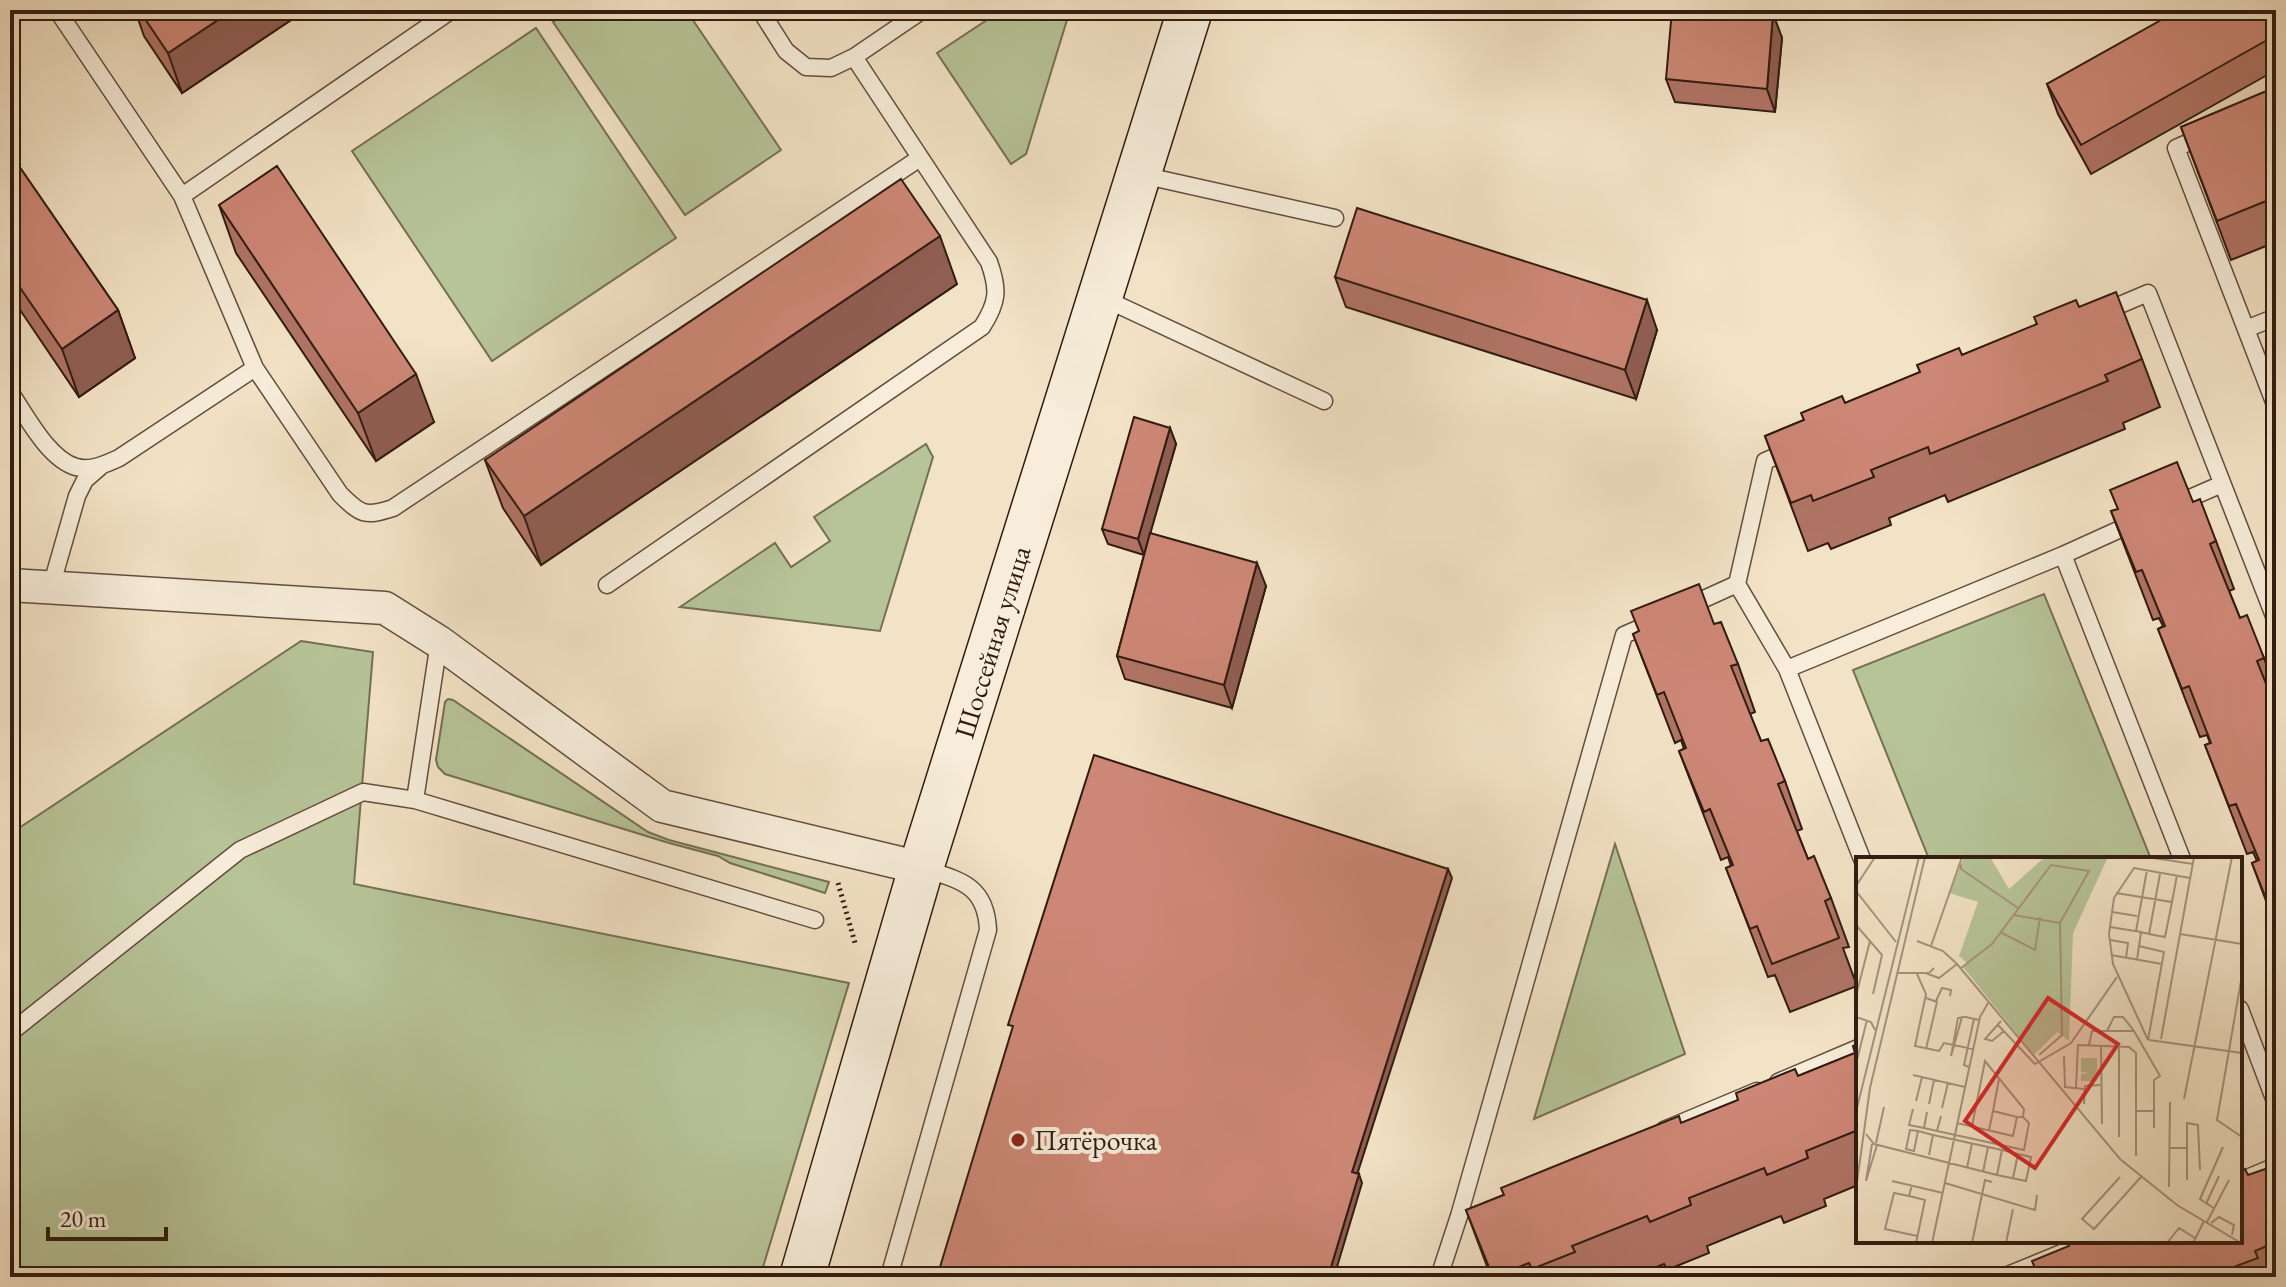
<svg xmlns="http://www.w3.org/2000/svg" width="2286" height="1287" font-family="'EB Garamond',serif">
	<rect width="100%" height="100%" fill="#f3e3c6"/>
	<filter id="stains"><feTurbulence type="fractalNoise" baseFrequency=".0025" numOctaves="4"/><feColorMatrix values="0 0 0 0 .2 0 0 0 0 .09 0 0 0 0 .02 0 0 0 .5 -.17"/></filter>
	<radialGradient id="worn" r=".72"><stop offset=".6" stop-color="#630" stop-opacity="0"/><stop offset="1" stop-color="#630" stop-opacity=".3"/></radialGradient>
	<!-- green -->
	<path fill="#b7c498" stroke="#747054" stroke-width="2" d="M570,10H686L781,150L685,215L553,22Z
		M1002,10H1070L1026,154L1011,164L937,53Z
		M536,28L676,238L492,361L352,151Z
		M926,444L933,457L880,631L680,607L775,543L791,567L830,541L814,517Z
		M2044,594L2151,859H1929L1853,670Z
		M301,641L373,652L354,884L849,983L760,1277H10V834Z
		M448,699L453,700L648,832L669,840L829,882L825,893L730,863L718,856L669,843L445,774L438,767L436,760L445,702Z
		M1615,844L1685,1054L1534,1119Z"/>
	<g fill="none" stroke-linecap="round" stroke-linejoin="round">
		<defs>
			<path id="service" d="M57,10L182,196L255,368L340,494C361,515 365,517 393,508L920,158
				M760,10L786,51L806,67L831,68L854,57L923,10
				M2205,135L2176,148L2276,407
				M1142,175L1335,218
				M182,196L452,10
				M1101,297L1324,401
				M2101,313L2148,293L2276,621
				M2246,329L2276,317
				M10,392C26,415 48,459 76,467C91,471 106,464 119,458L255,368
				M2174,505L2222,484
				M2063,555L2138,521
				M1737,584L1765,461L1791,450
				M607,585L982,327C998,302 999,290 989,262L854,57
				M51,587L77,496L85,480L100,467
				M1684,608L1737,584L1787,669
				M415,800L439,642
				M1862,859L1787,669L2063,555L2182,859
				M2240,1009L2276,1104
				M10,1033L240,850L363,792L415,800L815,920
				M1778,1082L1858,1048
				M1664,1130L1757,1091
				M2240,1181L2276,1166
				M889,1277L988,930C986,884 959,880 921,868
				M1439,1277L1459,1216L1624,635L1656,621
				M2003,1277L2091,1241"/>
			<path id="minor" d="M10,585L385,608L439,642L662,806L921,868"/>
			<path id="secondary" d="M802,1277L921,868L1190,10"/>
		</defs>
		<!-- service casing -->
		<use href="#service" stroke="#624d3e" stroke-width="19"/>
		<!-- minor casing -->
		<use href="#minor" stroke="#624d3e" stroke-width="35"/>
		<!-- secondary casing -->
		<use href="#secondary" stroke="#311b11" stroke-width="47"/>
		<!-- path -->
		<path stroke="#311b11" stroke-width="5" stroke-dasharray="2 4" stroke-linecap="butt" d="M92,17L103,10
			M838,883L855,943"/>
		<!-- service -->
		<use href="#service" stroke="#f7edda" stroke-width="16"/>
		<!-- minor -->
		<use href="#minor" stroke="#f7edda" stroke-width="32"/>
		<!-- secondary -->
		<use href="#secondary" stroke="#f7edda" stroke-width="44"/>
	</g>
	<!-- wall -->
	<path fill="#b07465" stroke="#311b11" stroke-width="2" d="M135,10H306L182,93L144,36Z
		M2276,10V70L2091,174L2058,114L2047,84Z
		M1773,14L1782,38L1775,112L1675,102L1666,79Z
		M2276,87V242L2231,260L2181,127Z
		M10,153L118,310L135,358L79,397L10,295Z
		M219,205L434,422L376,461L236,253Z
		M1335,277L1657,330L1636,399L1346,307Z
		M957,284L541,565L503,508L485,460Z
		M2079,307L2142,359L2160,407L2123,423L2125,429L1948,502L1945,495L1889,518L1891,525L1831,549L1828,543L1808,551L1765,436Z
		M1170,428L1176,444L1150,533L1266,586L1232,708L1125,679L1117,656L1144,555L1108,544L1102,529Z
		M2193,502L2216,541L2234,589L2229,591L2240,618L2264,658L2276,692V928L2252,863L2257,861L2253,852L2247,854L2205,745L2210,743L2207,735L2200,737L2158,629L2163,626L2159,618L2153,620L2111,511Z
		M1714,624L1738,664L1755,712L1750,714L1761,741L1785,781L1802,829L1797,831L1808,859L1831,898L1849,947L1843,948L1857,986L1790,1012L1775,975L1768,977L1726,868L1731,866L1728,857L1721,860L1679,751L1684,749L1681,740L1675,743L1633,634Z
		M1858,1044V1185L1824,1199L1826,1206L1784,1223L1781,1216L1707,1246L1709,1253L1667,1270L1664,1264L1631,1277H1491L1466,1210L1855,1053Z
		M2248,1175L2276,1187V1277H2025Z"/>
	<!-- shaded-wall -->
	<path fill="#905e53" stroke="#311b11" stroke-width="2" d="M233,10H306L182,93L168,53Z
		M1773,14L1782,38L1775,112L1767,89Z
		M940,236L957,284L541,565L524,516Z
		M1647,300L1657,330L1636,399L1625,370Z
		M118,310L135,358L79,397L62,349Z
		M416,374L434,422L376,461L358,413Z
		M1170,428L1176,444L1144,555L1138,539Z
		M1257,563L1266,586L1232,708L1224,685Z
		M1448,869L1452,878L1355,1181L1352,1172Z
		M1359,1174L1362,1183L1334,1277H1328Z"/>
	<!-- building -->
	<path fill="#cd8776" stroke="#311b11" stroke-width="2" d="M139,10H233L168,53Z
		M1672,10H1724L1773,14L1767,89L1666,79Z
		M2179,10H2276V35L2081,145L2047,84Z
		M2276,87V197L2217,221L2181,127Z
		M10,153L118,310L62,349L10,273Z
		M277,166L416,374L358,413L219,205Z
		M901,179L940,236L524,516L485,460Z
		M1357,208L1647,300L1625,370L1335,277Z
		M2116,292L2142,359L2105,375L2108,381L1930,454L1928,447L1871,470L1874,477L1813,501L1811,495L1791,503L1765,436L1804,420L1801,413L1842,396L1845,403L1920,372L1917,365L1959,348L1962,355L2037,324L2034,317L2076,300L2079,307Z
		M1134,417L1170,428L1138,539L1102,529Z
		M2177,462L2193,502L2200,499L2216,541L2210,544L2240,618L2247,615L2264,658L2257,661L2276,709V924L2252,863L2259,860L2236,804L2229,806L2205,745L2211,743L2189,686L2182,689L2158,629L2165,626L2142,570L2136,572L2111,511L2118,509L2110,490Z
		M1150,533L1257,563L1224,685L1117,656Z
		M1699,584L1714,624L1721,622L1738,664L1731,666L1761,741L1768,739L1785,781L1778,784L1808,859L1814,856L1831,898L1825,901L1839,938L1772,964L1757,926L1750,929L1726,868L1733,865L1710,809L1704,812L1679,751L1686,748L1664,692L1657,695L1633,634L1639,631L1631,611Z
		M1094,755L1448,869L1352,1172L1359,1174L1328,1277H937L1013,1026L1008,1025Z
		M1858,1044V1130L1806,1151L1808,1158L1767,1175L1764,1168L1689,1198L1691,1205L1650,1222L1647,1216L1572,1246L1575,1252L1532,1269L1529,1263L1493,1277L1466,1210L1504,1195L1501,1188L1592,1151L1679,1116L1681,1123L1738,1100L1736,1093L1795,1069L1798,1076L1855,1053L1853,1046Z
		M2268,1168L2276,1187V1242L2255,1251L2258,1258L2215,1274L2213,1268L2188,1277H2025L2037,1273L2032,1261L2069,1246L2068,1241H2240V1171L2245,1169L2248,1175Z"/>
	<!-- markers -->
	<circle fill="#8f2418" stroke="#f7edda" stroke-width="3" cx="1018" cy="1140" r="8"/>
	<g text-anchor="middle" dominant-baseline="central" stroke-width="8" stroke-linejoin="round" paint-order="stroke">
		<!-- street labels -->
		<g font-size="28" fill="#311b11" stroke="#f7edda">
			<text transform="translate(992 642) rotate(-73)">Шоссейная улица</text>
		</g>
		<!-- poi labels -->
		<g font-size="28" fill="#311b11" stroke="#f7edda" text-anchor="start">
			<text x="1034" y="1140">Пятёрочка</text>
		</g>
	</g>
	<!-- overview -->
	<g transform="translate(1856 857)">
		<rect width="386" height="386" fill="#f3e3c6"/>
		<path d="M108,0H134L153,32L189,0H252L217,76L213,184L201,175L178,198L107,110L111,106L103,99L122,45L93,36ZM225,201H241V224H225V217L234,216L225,215Z" fill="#b7c498"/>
		<path fill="none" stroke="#a5937e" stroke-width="2" d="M291,0L337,7M104,5L105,12L162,51M291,13L280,74L293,77L304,17M0,29L19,0M0,34L40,85M260,36L316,45L321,18M256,55L281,59M157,58L204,66M0,68L26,98L17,137M254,70L279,74M144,75L179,93L184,60M293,77L309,80L316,45M324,77L386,87M254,83L272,86L270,101M61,84L87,94L101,107L264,302L321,348L385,386M75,89L106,0M283,89L308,95L292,183M255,98L306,107M281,103L285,75M78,111L72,117L83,121L101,107M105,111L136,87L195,8L233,14L204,66L206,178L183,198M42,116H72M61,117L70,137L59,189L83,194L88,186L117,192M386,118L361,263L386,280M0,139L14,84M70,141L81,145L70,192M80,144L86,131L95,133L94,139M0,160L15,165L19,173M106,160L95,199L102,161L107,160H110L123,163M145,164L129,182L136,184L148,174M141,167L179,207L215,186L261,120M251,174L258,160H267L278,174L304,219L298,223V254M305,182L338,0M292,183L257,107L253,77L258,41L278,11L334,21M293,183L386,196M233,188L236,174H278M245,190L246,267M208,199L209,230L228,232M0,207L11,163M113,210L108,208L118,162M57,218L109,230M220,231L222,188L273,190L280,196V299M328,242L376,0M60,244L66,220M73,247L78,223M228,247L229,229L244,228M86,251L92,226M57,252L53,268L68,271M137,254L143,222M280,254H298V271M0,255L63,0M71,255L68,271L81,274M85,259L81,274L168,293L173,266L167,260M101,266L157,279L161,260L137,254L133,273M116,269L129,204L168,252L167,260H161M62,274L54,273L50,292L58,294L62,274L77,278M10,277L18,287L141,318L146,293L77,278L73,298M263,280V190M20,286L28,250M16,287L10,324L21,288M314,291H331V266L342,268L344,313M331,291V323M111,311L116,286M127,315L132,290M141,318L170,324L175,300L146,293M264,320L226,362L238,372L285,320M157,321L162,297M36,324L87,336M89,326L179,353L181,338M56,328L53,339L69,343L60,386M313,330L314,245M0,332L14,231L69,0M53,339L38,336L29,372L61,379M350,347L363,319M359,352L344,342L367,290M351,365L373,323M355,366L363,360L378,368L376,378M76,386L124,160L132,146M116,386L129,323L136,325M150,386L157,352M311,386L323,371L339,381M337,386L348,364"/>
		<path fill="#d62828" fill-opacity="0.15" stroke="#d62828" stroke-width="4" d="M192,141L262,187L179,311L109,264Z"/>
		<rect width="386" height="386" fill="none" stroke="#311b11" stroke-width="4"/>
	</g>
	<!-- margin -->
	<rect width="2286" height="1287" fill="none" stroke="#f3e3c6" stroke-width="40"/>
	<rect x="12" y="12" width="2262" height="1263" fill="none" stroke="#311b11" stroke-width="4"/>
	<rect x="20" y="20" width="2246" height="1247" fill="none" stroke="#311b11" stroke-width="2"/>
	<!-- scale -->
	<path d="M48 1227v12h118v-12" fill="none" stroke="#311b11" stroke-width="4"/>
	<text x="60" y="1227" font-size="24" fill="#311b11" stroke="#f7edda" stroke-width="6" paint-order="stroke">20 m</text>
	<rect width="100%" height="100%" filter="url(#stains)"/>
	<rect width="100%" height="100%" fill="url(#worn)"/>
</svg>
